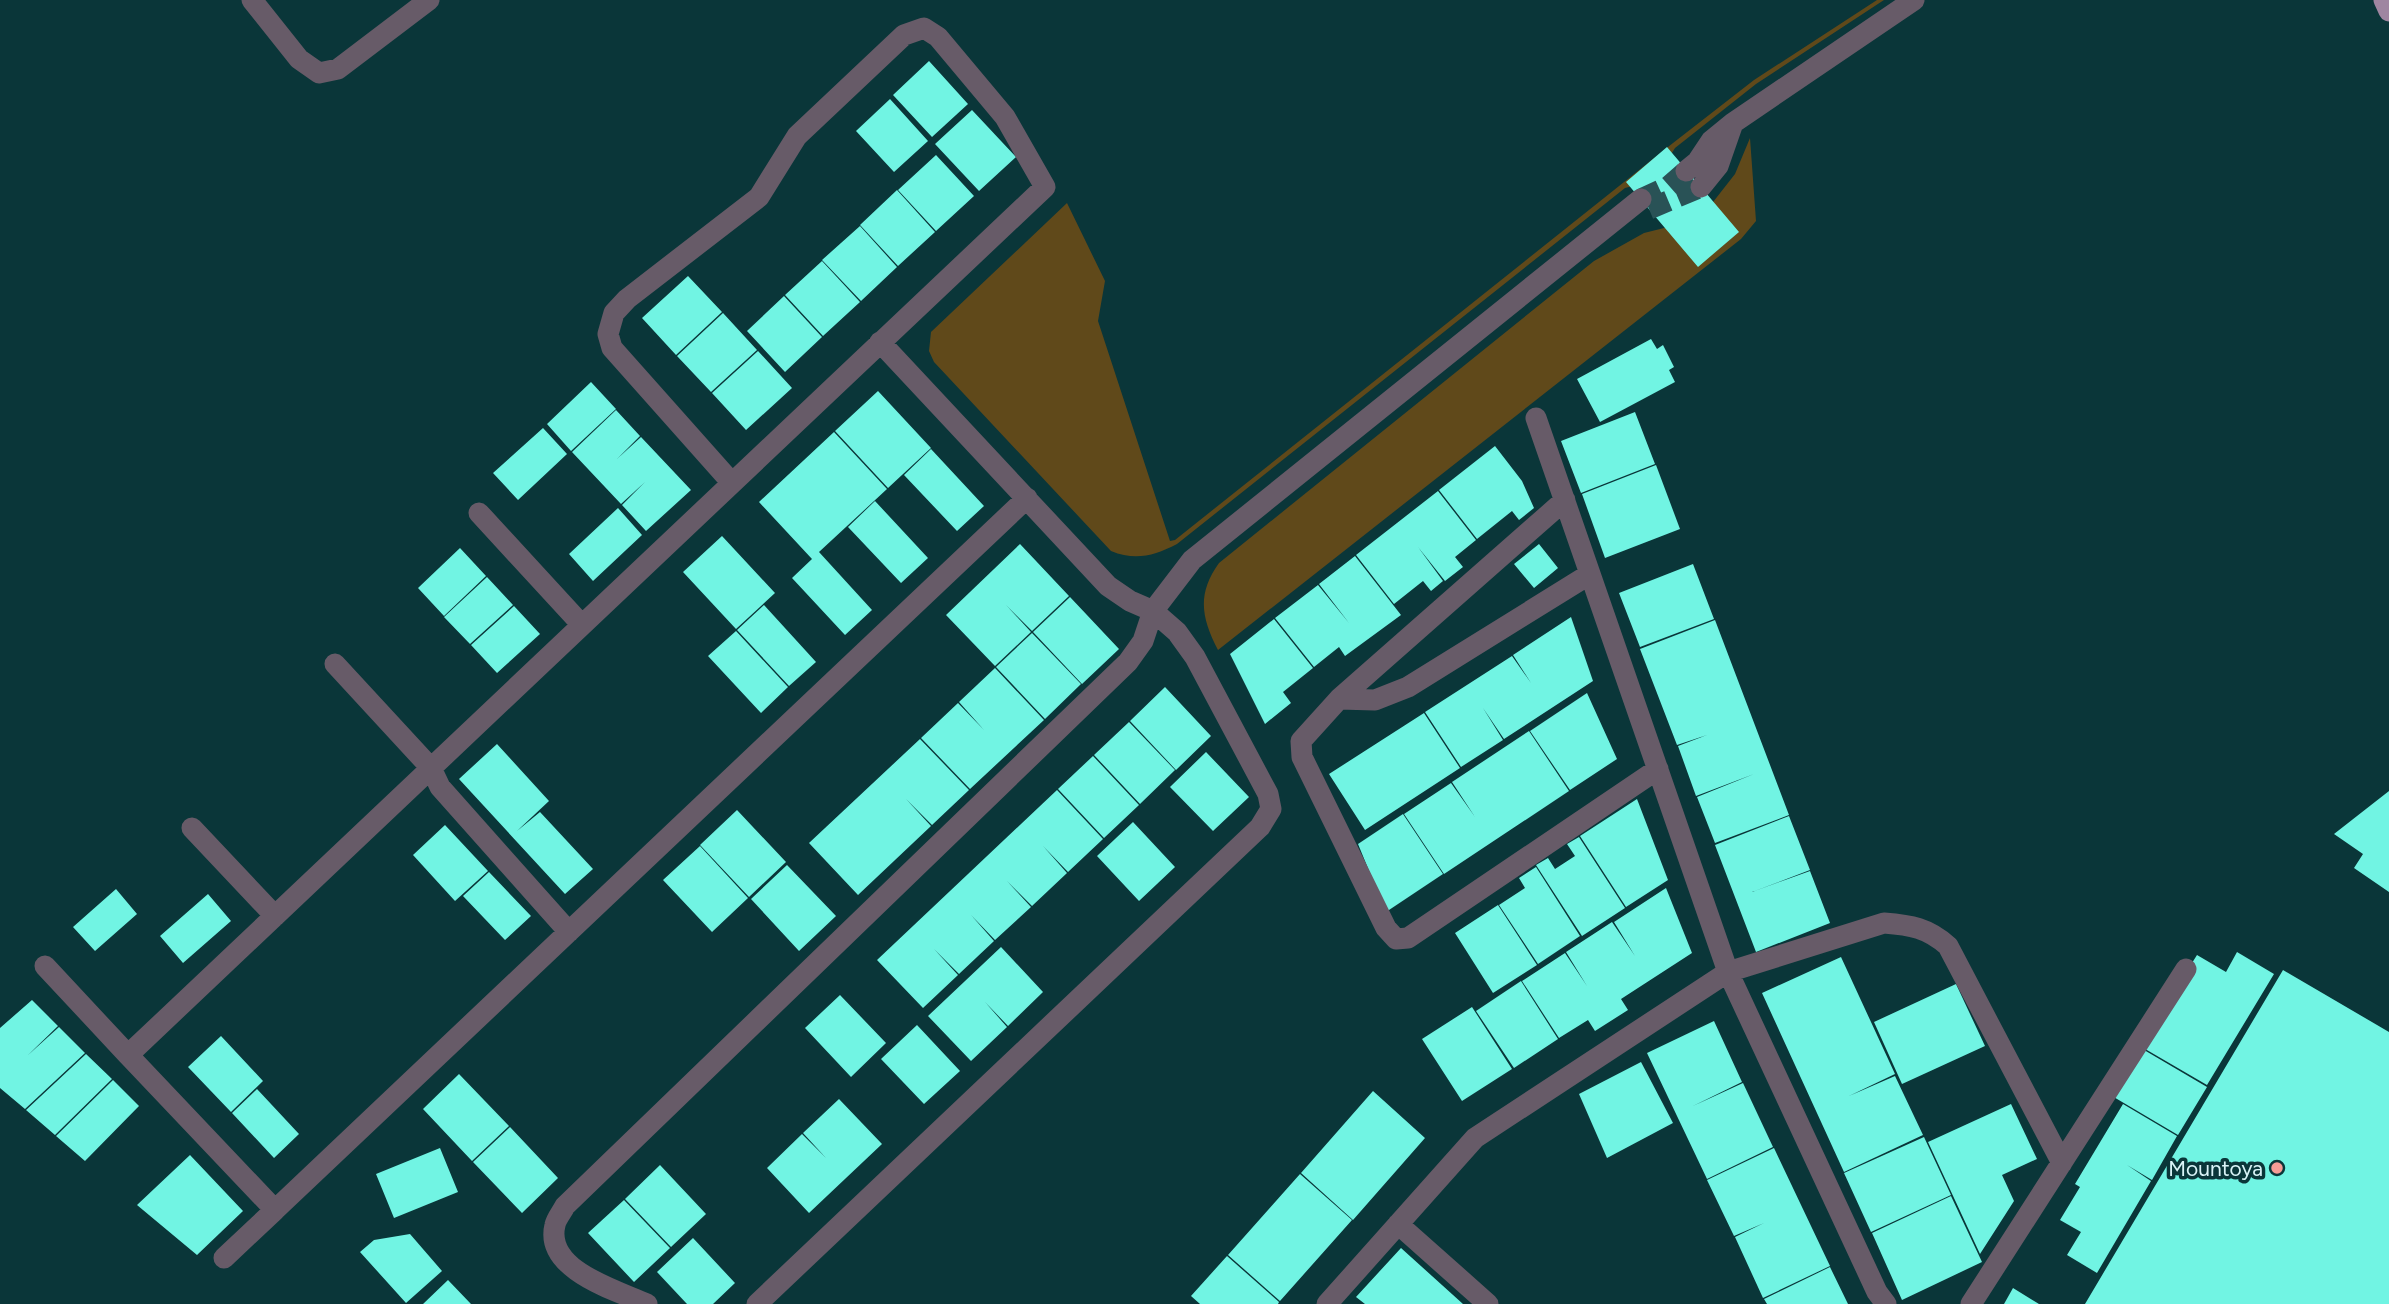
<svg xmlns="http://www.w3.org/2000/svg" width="2389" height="1304" font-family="Figtree,sans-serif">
	<rect width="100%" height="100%" fill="#0a3639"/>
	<!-- green -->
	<path fill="#60491a" d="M1877,0H1884L1756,84L1675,148L1665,164L1637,185L1625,188L1177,544C1154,556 1135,561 1111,551L934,362L929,351L931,332L1067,203L1105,281L1098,321L1170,541L1175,540L1673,143L1754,80Z
		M1750,138L1756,221L1741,239L1218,650C1201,617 1197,594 1219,563L1594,261L1644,233L1684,223L1706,211L1735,174Z"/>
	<!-- building -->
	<path fill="#71f4e3" d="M929,61L968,104L932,137L893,95Z
		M890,99L928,141L894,172L856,131Z
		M972,110L1016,157L979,191L935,144Z
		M1667,147L1739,232L1698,267L1626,182Z
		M936,155L974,196L936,231L898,190Z
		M897,190L935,232L898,266L860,225Z
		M860,226L897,267L861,301L822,260Z
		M822,261L860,302L823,336L785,295Z
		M688,276L722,312L676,355L642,318Z
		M784,296L822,337L785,372L747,331Z
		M723,313L757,350L711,392L677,356Z
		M1651,339L1657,349L1663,345L1674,367L1669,370L1675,382L1600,422L1577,379Z
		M758,351L792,388L746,430L712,393Z
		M591,382L616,409L571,451L547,424Z
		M878,391L931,448L888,488L835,431Z
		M616,410L640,436L617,459L641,437L691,490L646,531L622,505L645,482L621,504L572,452Z
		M1635,412L1655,464L1581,493L1561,441Z
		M543,428L567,454L518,500L493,473Z
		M834,432L887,489L819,552L872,610L845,635L792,578L812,559L759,502Z
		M1495,446L1522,481L1534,508L1519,520L1512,511L1477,539L1439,490Z
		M931,449L984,506L957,531L904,475Z
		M1656,465L1680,529L1605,558L1582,494Z
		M1438,491L1476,540L1455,557L1463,567L1445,581L1418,547L1443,581L1431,591L1423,581L1394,604L1356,555Z
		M875,501L928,558L901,583L848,527Z
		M618,508L642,535L593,581L569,554Z
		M722,536L775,593L736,629L683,572Z
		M1020,544L1069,596L1032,631L1006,605L1031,632L995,666L946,615Z
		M1539,544L1558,568L1534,588L1514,564Z
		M460,548L486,576L444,616L418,588Z
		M1355,556L1401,615L1345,656L1339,647L1314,667L1275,618L1318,585L1349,623L1319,584Z
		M1693,564L1714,619L1640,647L1619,593Z
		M487,577L513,605L470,644L444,617Z
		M1070,597L1119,649L1082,684L1033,632Z
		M764,605L816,662L789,686L737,630Z
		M514,606L540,634L497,673L471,645Z
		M1571,617L1593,681L1504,739L1483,708L1503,740L1461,767L1425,712L1512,656L1531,683L1513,655Z
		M1274,619L1313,668L1283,692L1291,703L1265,724L1230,654Z
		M1715,620L1789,815L1715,843L1697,797L1754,774L1696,796L1678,746L1707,735L1677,745L1640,649Z
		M736,631L788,687L761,713L708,656Z
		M1032,633L1081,684L1045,719L996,667Z
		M995,668L1044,720L970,789L921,738L958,703L984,730L959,702Z
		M1165,687L1211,736L1176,770L1130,721Z
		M1587,693L1617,759L1570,790L1530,731Z
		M1424,713L1460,768L1365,830L1329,774Z
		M1129,722L1175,770L1140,804L1094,755Z
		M1529,731L1569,791L1444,874L1404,814L1451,783L1475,817L1452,782Z
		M920,739L969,790L932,825L906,799L931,826L858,895L809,843Z
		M497,744L549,801L517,831L540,812L593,869L565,894L459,779Z
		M1206,752L1249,797L1213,831L1170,787Z
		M1093,756L1139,805L1104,838L1058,789Z
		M1057,790L1103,839L1068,872L1043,846L1067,873L1032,906L1007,881L1031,907L995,940L971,915L994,941L959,974L934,949L958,975L923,1008L877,960Z
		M2389,791V892L2354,868L2363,854L2334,834Z
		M1637,799L1668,880L1626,907L1580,836Z
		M737,810L786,862L749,897L700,845Z
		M1403,814L1443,874L1386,912L1358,844Z
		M1789,816L1810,870L1752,892L1810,871L1830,923L1756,952L1715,845Z
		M1133,822L1175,867L1139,901L1097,856Z
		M445,825L488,871L455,901L413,855Z
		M1579,837L1625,908L1582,936L1536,865L1548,858L1555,869L1575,856L1567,844Z
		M700,846L748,898L712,932L663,880Z
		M787,865L836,916L799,951L751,899Z
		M1536,867L1580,936L1538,964L1499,905L1525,888L1519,878Z
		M489,872L531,916L505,940L463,896Z
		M1666,888L1692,953L1621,999L1628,1010L1595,1031L1588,1020L1559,1038L1522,981L1565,953L1587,986L1566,952L1612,922L1635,956L1614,922Z
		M116,889L137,914L95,951L73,927Z
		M208,894L231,921L183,963L160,936Z
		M1498,905L1537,965L1493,993L1455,933Z
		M1001,947L1043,992L1008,1026L985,1002L1007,1027L971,1061L928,1016Z
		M2237,952L2274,974L2207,1085L2140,1046L2197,955L2226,972Z
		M1841,957L1895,1074L1849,1096L1895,1076L1923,1135L1844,1172L1762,993Z
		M2283,970L2389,1032V1304H2085Z
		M1521,981L1558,1039L1514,1068L1476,1011Z
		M1956,984L1985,1046L1902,1084L1874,1022Z
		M840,995L886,1043L851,1077L805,1028Z
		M32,1000L58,1026L27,1056L59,1027L85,1053L25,1109L0,1088V1028Z
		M1472,1007L1512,1069L1462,1101L1422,1039Z
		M1714,1021L1742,1082L1693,1106L1743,1083L1773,1147L1707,1179L1647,1053Z
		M917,1025L960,1071L924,1104L881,1059Z
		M221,1036L263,1081L231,1112L188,1067Z
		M2139,1047L2207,1087L2178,1135L2112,1096Z
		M86,1054L112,1079L55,1135L26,1110Z
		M1641,1062L1673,1123L1607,1158L1579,1094Z
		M459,1074L509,1126L472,1161L423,1109Z
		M113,1080L139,1106L85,1161L56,1136Z
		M257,1089L299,1134L274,1158L232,1113Z
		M1373,1091L1425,1138L1353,1220L1301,1173Z
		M839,1099L882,1144L809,1213L767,1168L802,1134L826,1158L803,1133Z
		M2011,1104L2037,1159L2002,1175L2014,1201L1980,1254L1928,1142Z
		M2123,1104L2177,1136L2152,1180L2127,1165L2151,1181L2097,1273L2067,1255L2081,1232L2060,1220L2080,1187L2075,1184Z
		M510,1127L558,1178L522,1213L473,1162Z
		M1924,1137L1951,1195L1871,1232L1844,1173Z
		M440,1148L458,1192L394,1218L376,1174Z
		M1774,1148L1830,1266L1763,1298L1735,1237L1764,1223L1734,1236L1707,1180Z
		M190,1155L243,1211L197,1255L137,1205Z
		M660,1165L706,1214L671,1247L625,1199Z
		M1300,1174L1352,1220L1280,1301L1228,1255Z
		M1951,1196L1982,1262L1902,1300L1872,1233Z
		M624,1200L670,1248L634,1282L588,1233Z
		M410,1234L442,1271L406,1303L360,1252L374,1240Z
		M693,1238L735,1283L713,1304H687L657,1272Z
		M1401,1248L1463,1304H1365L1356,1297Z
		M1227,1256L1279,1302L1278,1304H1200L1191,1296Z
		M1830,1267L1848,1304H1767L1764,1299Z
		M448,1280L471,1304H423Z
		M2013,1288L2039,1304H2004Z"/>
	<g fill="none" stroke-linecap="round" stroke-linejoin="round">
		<!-- street-tunnel -->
		<path stroke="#295256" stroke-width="21" stroke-dasharray="21 10" stroke-linecap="butt" d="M1641,199L1669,186L1686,171
			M1649,209L1701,187"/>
		<!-- street -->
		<path stroke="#675b68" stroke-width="21" d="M252,0L299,59L319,73L338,69L429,0
			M1686,171L1697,162L1711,141L1733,123L1914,0
			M1701,187L1718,166L1733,123
			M1536,418L1728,972L1877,1292L1886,1304
			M732,483L612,348L608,334L614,313L627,299L759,197L797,136L904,35L924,28L938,37L1005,117L1045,187L128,1055L275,1210L1027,498
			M1565,500L1339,699L1301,741L1302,757L1386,928L1396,939L1408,938L1658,769
			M479,513L582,625
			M335,664L431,768L440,787L569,932
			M1339,699L1375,700L1408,687L1590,574
			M192,828L275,916
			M45,966L128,1055
			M1398,1224L1488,1304
			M224,1258L275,1210
			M647,1304C616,1290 544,1270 555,1225C556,1219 562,1212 565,1206L1128,662L1143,641L1153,611L1192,560L1641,199
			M757,1304L1260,827L1271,809L1268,794L1195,657L1177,632L1153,611L1130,601L1108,586L880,342
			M1327,1304L1475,1138L1728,972L1884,923C1911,925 1928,928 1948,946L2062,1163
			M1971,1304L2186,969"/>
		<!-- primary -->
		<path stroke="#9f86a1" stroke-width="21" d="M2384,0L2389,11"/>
	</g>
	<!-- markers -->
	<circle fill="#f59c96" stroke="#0a3639" stroke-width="2.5" cx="2277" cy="1168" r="7"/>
	<g text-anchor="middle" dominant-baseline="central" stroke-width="7" stroke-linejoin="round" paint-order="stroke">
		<!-- poi labels -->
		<g font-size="21" fill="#d9f4f7" stroke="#0a3639" text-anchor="end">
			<text x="2263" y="1168">Mountoya</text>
		</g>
	</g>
</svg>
